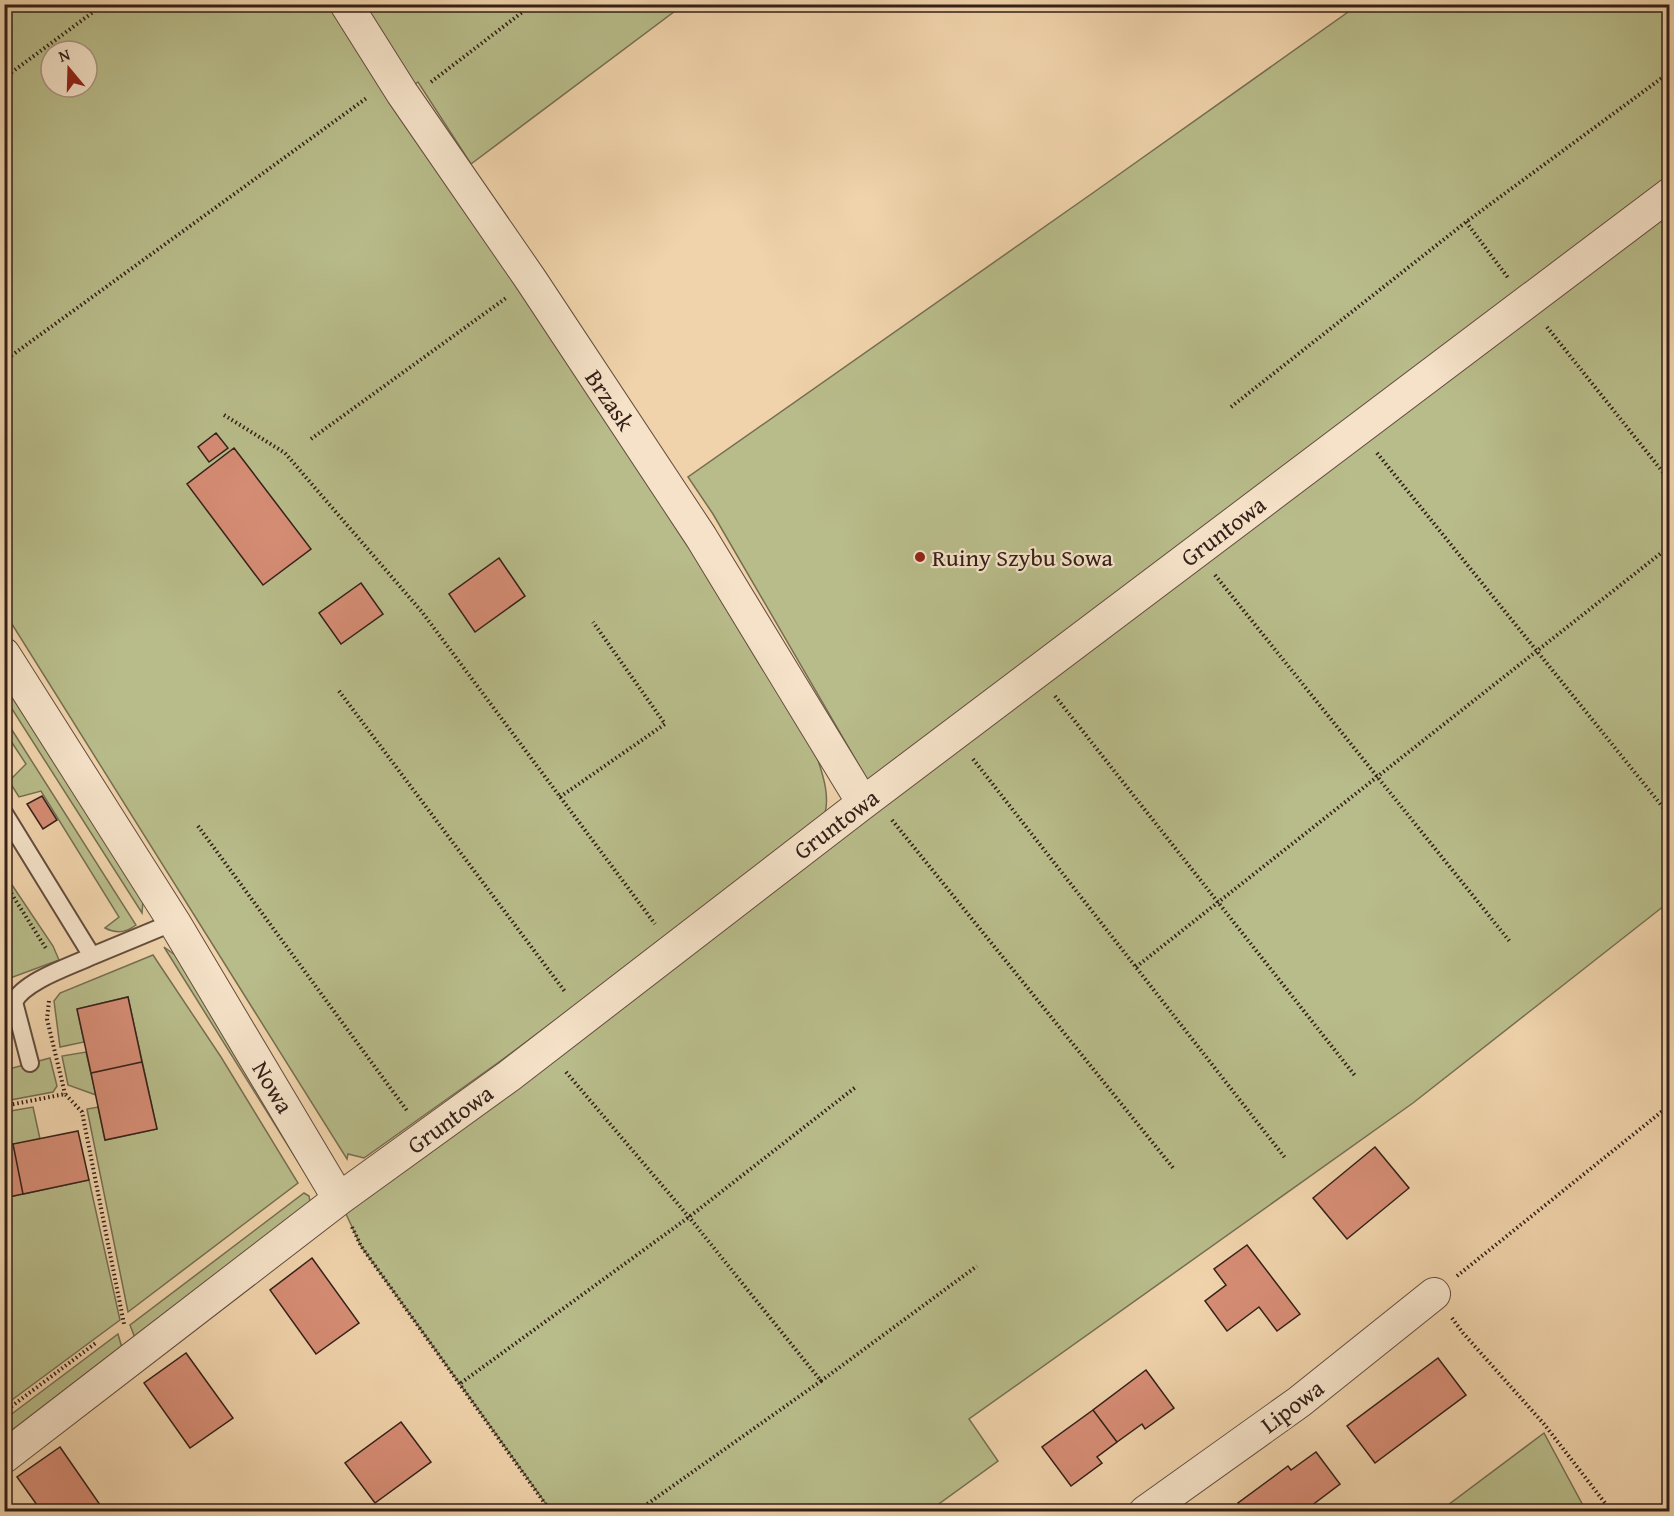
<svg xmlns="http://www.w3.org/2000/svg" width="1674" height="1516" font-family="'Gentium Book Plus',serif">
	<rect width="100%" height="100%" fill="#f0d3ab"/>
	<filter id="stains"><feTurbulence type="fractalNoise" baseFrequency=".00333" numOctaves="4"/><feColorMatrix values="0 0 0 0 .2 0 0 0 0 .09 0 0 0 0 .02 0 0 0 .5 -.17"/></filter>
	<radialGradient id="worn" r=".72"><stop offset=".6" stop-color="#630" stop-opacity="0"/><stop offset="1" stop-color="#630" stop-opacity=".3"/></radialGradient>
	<!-- green -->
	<path fill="#b8bc8a" stroke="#766e52" stroke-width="1.5" fill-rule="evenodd" d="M5,5H337L616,426L811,740C819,764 835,799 821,823L499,1062L364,1158L348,1154L347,1159L5,613ZM51,51H87V87H51Z
		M346,5H683L471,164L418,82L402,93Z
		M1358,5H1669V902L1413,1103L969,1419L998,1461L929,1511H551L361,1246L339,1199L871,786L713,514L688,477L1097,190Z
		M4,678L143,901L142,913L5,698Z
		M5,719L136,925C127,932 116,934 105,928L119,917L41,791L19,797L9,781L26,764L5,732Z
		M4,873L53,946L59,960L5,980Z
		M164,947L175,955L313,1174L307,1176Z
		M153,955L221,1057L298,1183L128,1312L87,1109L98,1107L105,1140L157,1129L128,997L77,1009L84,1042L60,1047L54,1001L60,993Z
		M86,1052L96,1095L68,1085L62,1056Z
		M50,1058L57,1086L53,1092L5,1101V1070Z
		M33,1107L40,1139L5,1146V1112Z
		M89,1180L120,1320L5,1405L4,1198Z
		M304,1193L309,1196L310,1202L135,1338L130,1325Z
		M118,1334L122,1348L5,1438V1419Z
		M1544,1433L1586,1511H1440Z"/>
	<!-- building -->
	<path fill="#d68d75" stroke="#342019" stroke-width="1.5" d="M216,433L228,448L209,462L198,447Z
		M234,448L311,549L263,585L187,484Z
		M499,558L525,596L475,632L449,594Z
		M361,583L383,614L341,644L319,613Z
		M42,796L57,820L43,829L27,804Z
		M128,997L142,1062L91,1073L77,1009Z
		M142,1062L157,1129L105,1140L91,1073Z
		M78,1131L89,1180L23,1194L13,1144Z
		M13,1144L23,1194L4,1198V1146Z
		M1375,1147L1409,1188L1347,1239L1313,1198Z
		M1247,1245L1300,1314L1277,1331L1259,1307L1227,1331L1205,1301L1226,1285L1214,1269Z
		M312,1258L359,1323L316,1354L270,1290Z
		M186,1353L233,1418L190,1448L144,1383Z
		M1438,1358L1466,1395L1375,1463L1347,1426Z
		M1146,1370L1174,1408L1145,1429L1142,1424L1117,1442L1093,1410Z
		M1093,1410L1117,1442L1097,1457L1102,1463L1071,1486L1042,1447Z
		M401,1422L431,1462L375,1503L345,1463Z
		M60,1447L105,1512H42L17,1477Z
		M1316,1452L1340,1484L1303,1512H1244L1238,1503L1288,1466L1291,1470Z"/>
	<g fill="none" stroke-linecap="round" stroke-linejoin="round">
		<defs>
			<path id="lane" d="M4,813L92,956L174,922
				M30,1063L14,1002C24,981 71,966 92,956"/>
			<path id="street" d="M346,4L402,93L531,280L701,537L863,803
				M4,654L174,922L339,1199
				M4,1457L339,1199L509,1076L863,803L1670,194
				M1145,1512L1299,1402L1434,1294"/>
		</defs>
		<!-- lane casing -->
		<use href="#lane" stroke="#634d3e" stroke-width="20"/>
		<!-- street casing -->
		<use href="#street" stroke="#634d3e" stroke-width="34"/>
		<!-- path -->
		<path stroke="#342019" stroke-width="4" stroke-dasharray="1.5 3" stroke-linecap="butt" d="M4,78L104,4
			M431,82L533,4
			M1466,222L1509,279
			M1547,327L1670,481
			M4,361L368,97
			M1231,407L1466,222L1670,72
			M224,415L285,453L422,612L655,924
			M311,439L506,298
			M1377,453L1670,816
			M1215,575L1511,943
			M339,691L566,993
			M1055,696L1356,1077
			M973,759L1286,1159
			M560,797L665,724L593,622
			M892,820L1174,1169
			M198,826L408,1112
			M4,882L47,950
			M1136,967L1670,546
			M49,1001L47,1019L65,1094
			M566,1072L689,1217L821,1381L636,1512
			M4,1106L65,1094L82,1112L124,1324
			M352,1227L361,1246L551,1512
			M1457,1276L1670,1105
			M1452,1318L1463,1333L1544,1424L1612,1512
			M821,1381L977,1266
			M461,1383L689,1217L857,1086
			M4,1412L97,1342"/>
		<!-- lane -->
		<use href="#lane" stroke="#f5e2c8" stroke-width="16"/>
		<!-- street -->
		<use href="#street" stroke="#f5e2c8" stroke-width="32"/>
	</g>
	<!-- markers -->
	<circle fill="#8f2418" stroke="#f5e2c8" stroke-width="2" cx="920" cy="557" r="6"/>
	<g text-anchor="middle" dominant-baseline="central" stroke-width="4.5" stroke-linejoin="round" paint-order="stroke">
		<!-- street labels -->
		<g font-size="24" fill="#342019" stroke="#f5e2c8">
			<text transform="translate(610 400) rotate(56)">Brzask</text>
			<text transform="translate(1223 531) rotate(-37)">Gruntowa</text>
			<text transform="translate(836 824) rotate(-37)">Gruntowa</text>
			<text transform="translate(273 1087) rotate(59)">Nowa</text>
			<text transform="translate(450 1119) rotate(-36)">Gruntowa</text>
			<text transform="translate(1292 1406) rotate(-37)">Lipowa</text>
		</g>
		<!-- poi labels -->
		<g font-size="24" fill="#342019" stroke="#f5e2c8" text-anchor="start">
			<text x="932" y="557">Ruiny Szybu Sowa</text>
		</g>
	</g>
	<!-- margin -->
	<rect width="1674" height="1516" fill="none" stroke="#f0d3ab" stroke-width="24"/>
	<rect x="6" y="6" width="1662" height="1504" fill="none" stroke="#342019" stroke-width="3"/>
	<rect x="12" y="12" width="1650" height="1492" fill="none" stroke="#342019" stroke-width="1.5"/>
	<!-- north arrow -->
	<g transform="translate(69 69) rotate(341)"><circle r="28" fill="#f5e2c8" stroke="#a89482" stroke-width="1.5"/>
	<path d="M0-4.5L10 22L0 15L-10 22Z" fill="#8f2418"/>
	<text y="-9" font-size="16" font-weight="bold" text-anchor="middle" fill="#342019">N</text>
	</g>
	<rect width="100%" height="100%" filter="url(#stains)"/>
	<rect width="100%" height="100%" fill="url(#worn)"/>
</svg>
